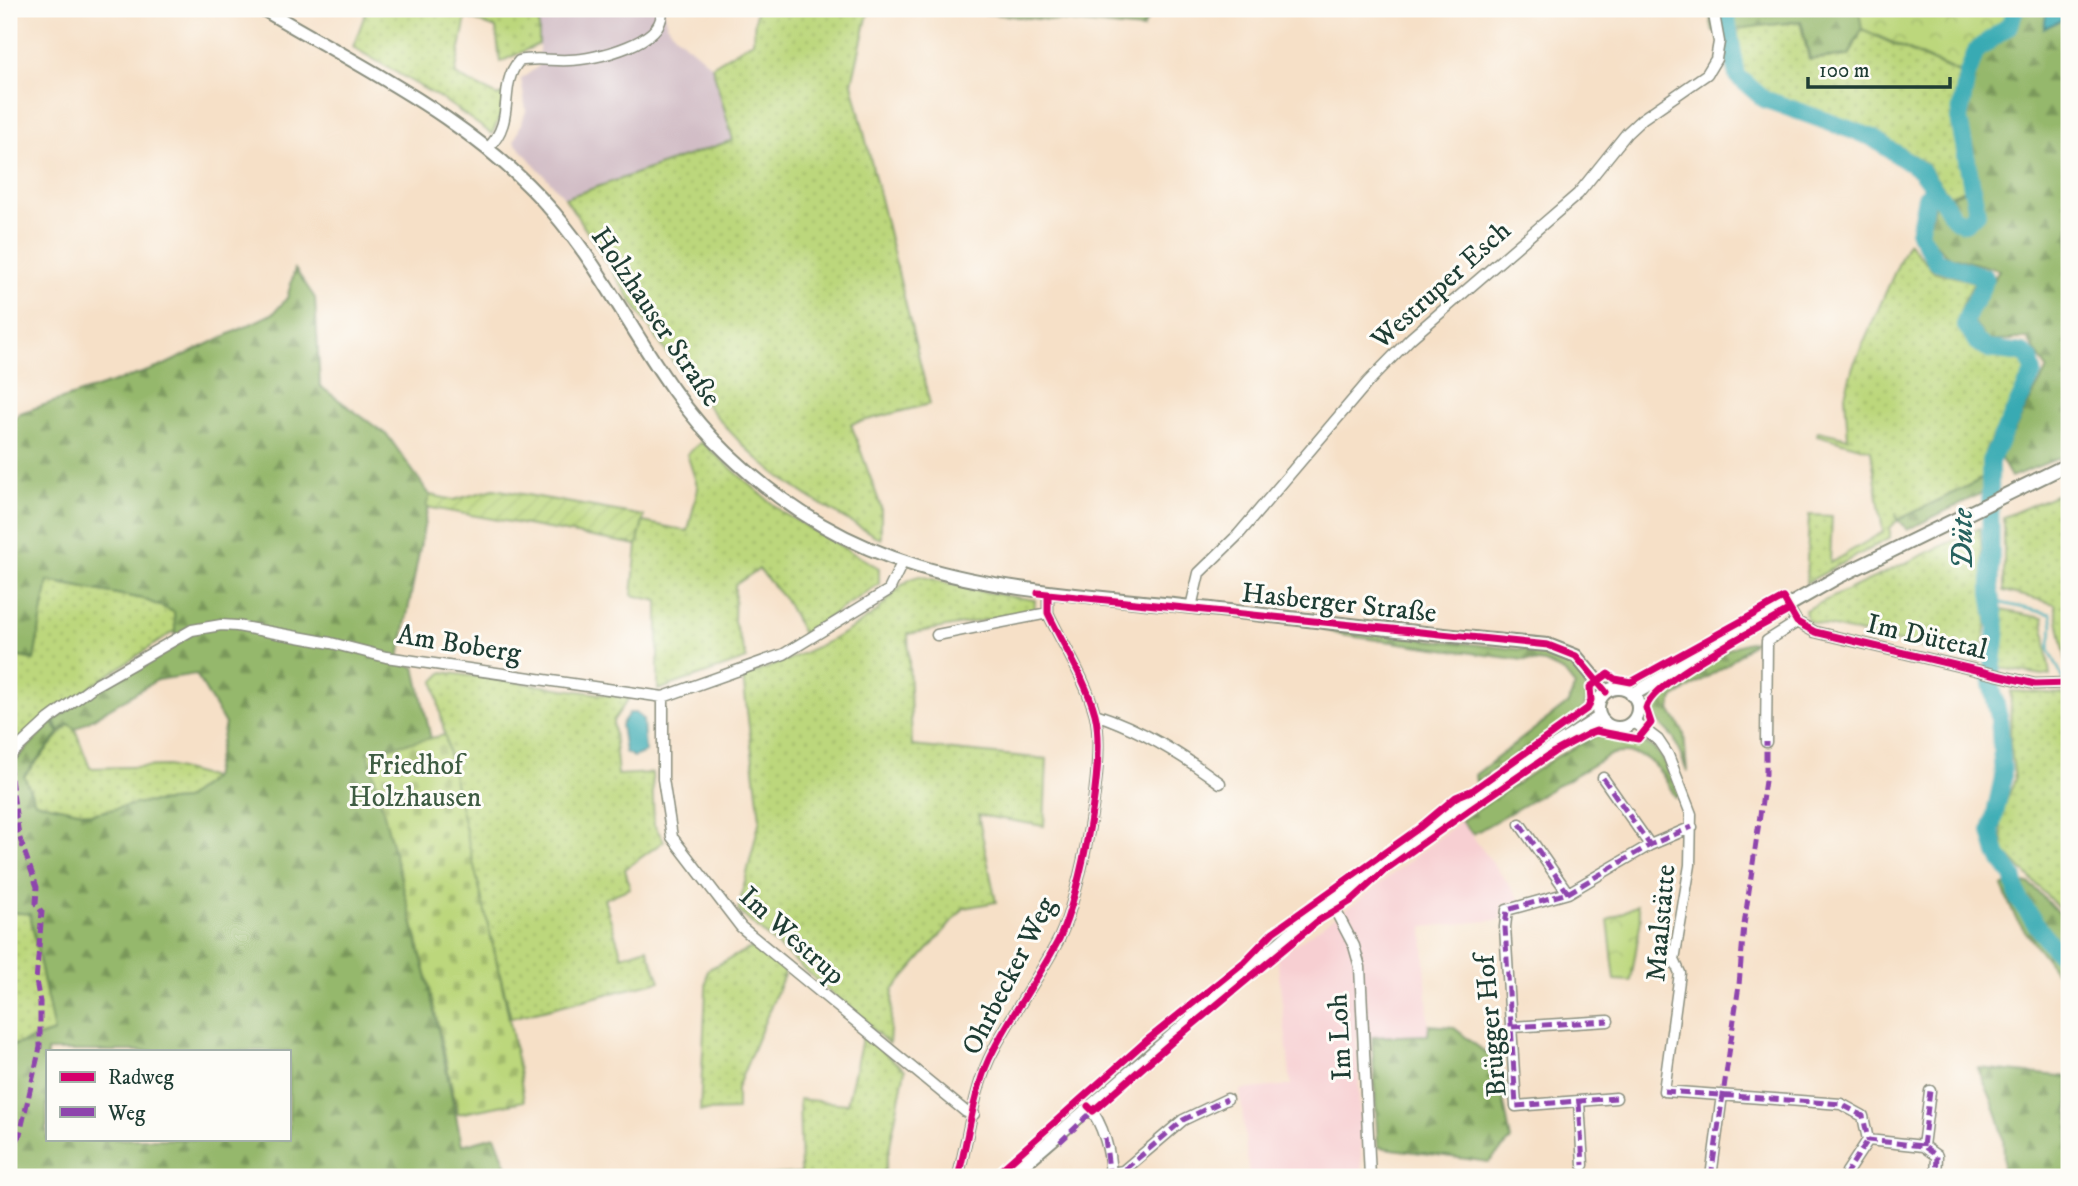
<svg xmlns="http://www.w3.org/2000/svg" width="2078" height="1186" font-family="'IM FELL DW Pica',serif">
	<defs>
		<pattern id="grass-dots" width="8" height="8" patternUnits="userSpaceOnUse" patternTransform="scale(1.75)"><rect width="8" height="8" fill="#bcd77c"/><path d="M2 2h.1M6 6h.1" fill="none" stroke="#a1b96c" stroke-width="1.8" stroke-linecap="round"/></pattern>
		<pattern id="forest-firs" width="22" height="20" patternUnits="userSpaceOnUse" patternTransform="scale(1.75)"><rect width="22" height="20" fill="#95b86c"/><path d="M5 1l3.5 6h-7zM16 11l3.5 6h-7z" fill="#79975a"/></pattern>
		<pattern id="cemetery-stones" width="16" height="16" patternUnits="userSpaceOnUse" patternTransform="scale(1.75)"><rect width="16" height="16" fill="#bcd77c"/><path d="M2 7V4a2 2 0 0 1 4 0v3zM10 15v-3a2 2 0 0 1 4 0v3z" fill="#a1b96c"/></pattern>
		<pattern id="park-crowns" width="20" height="18" patternUnits="userSpaceOnUse" patternTransform="scale(1.75)"><rect width="20" height="18" fill="#bcd77c"/><path d="M2 6a3 3 0 1 1 6 0M12 15a3 3 0 1 1 6 0" fill="none" stroke="#a1b96c"/></pattern>
		<pattern id="garden-furrows" width="10" height="10" patternUnits="userSpaceOnUse" patternTransform="scale(1.75)"><rect width="10" height="10" fill="#bcd77c"/><path d="M-1 1l2-2M0 10L10 0M9 11l2-2" fill="none" stroke="#a1b96c"/></pattern>
	</defs>
	<rect width="100%" height="100%" fill="#fdfcf7"/>
	<filter id="ink" filterUnits="userSpaceOnUse"><feTurbulence type="fractalNoise" baseFrequency=".0143" numOctaves="2"/><feDisplacementMap in="SourceGraphic" scale="14" xChannelSelector="R" yChannelSelector="G"/><feConvolveMatrix kernelMatrix="1 2 1 2 8 2 1 2 1" color-interpolation-filters="sRGB"/></filter>
	<filter id="wash" filterUnits="userSpaceOnUse"><feTurbulence type="fractalNoise" baseFrequency=".00686" numOctaves="4" result="noise"/><feDisplacementMap in="SourceGraphic" scale="28" xChannelSelector="R" yChannelSelector="G"/><feGaussianBlur stdDeviation="1.57" result="paint"/><feColorMatrix in="noise" values="0 0 0 0 0 0 0 0 0 0 0 0 0 0 0 0 0 1.4 0 .05"/><feComposite in="paint" operator="in"/></filter>
	<g filter="url(#wash)">
		<rect width="100%" height="100%" fill="#f6e0c7"/>
		<!-- built -->
		<path fill="#f7cfd2" d="M1461,821L1521,901L1502,905L1500,920L1423,927L1429,1035L1357,1038L1362,1177H1249L1240,1090L1291,1085L1277,957L1359,900Z"/>
		<!-- industrial -->
		<path fill="#d2bdc6" d="M539,9H664L667,24L675,35L712,66L733,140L565,198L514,142L526,111L521,79L539,66Z"/>
		<!-- grass -->
		<path fill="url(#grass-dots)" stroke="#6e8a58" stroke-width="2" d="M367,9H539V44L500,62L496,28L466,17L455,75L498,96L504,93L502,112L492,134L445,101L353,47Z
			M756,9H869L852,83L930,404L851,424L881,507V539C835,513 788,488 749,451C675,379 622,284 565,198L733,140L712,66L753,41Z
			M1800,22L1809,60L1849,56L1862,30L1961,74L1952,121L1965,189L1949,195L1925,163L1874,130L1768,94L1743,71L1737,28Z
			M1908,242L1933,271L1974,282C1962,306 1953,314 1966,339C1971,347 1978,354 1987,356C2002,358 2012,355 2025,364L2026,375L1985,451L1984,478L1898,520L1896,512L1897,521L1890,528V538L1806,583L1809,515L1832,516L1830,563L1883,532L1871,450L1817,435L1818,431L1848,438L1845,395L1853,366Z
			M701,442L783,513L879,568V584L803,634L786,601L759,569L735,585L734,622L747,659L658,690V601L632,595L637,545L643,522L688,531L698,488L687,454Z
			M2069,489V676L2055,604L2004,591V517Z
			M1980,528L1987,625L1979,661L1807,621L1805,610Z
			M920,576L979,591L1035,600L1034,611L908,634L912,746L1047,759L1044,826L978,815L996,902L964,908L893,990L889,1044L738,911L760,819L743,677C786,661 833,643 871,616C889,603 899,580 920,576Z
			M47,581L143,599L174,612L176,630L41,720L9,751V655L34,659Z
			M2001,610L2043,618L2050,676L1999,668L2004,628Z
			M443,672L629,698L613,721L618,775L652,773L654,825L664,841L625,869L630,888L604,899L622,956L647,948L660,981L511,1018L461,817L434,681Z
			M2011,691L2063,694L2069,703V919L2004,851L2000,817L2015,779L2010,743Z
			M69,724L75,729L90,768L168,766L213,778L184,800L140,803L92,814L35,802L24,776Z
			M9,912L30,913L54,1032L10,1046Z
			M753,947L786,970L737,1088V1110L700,1111L707,970Z
			M863,1035L905,1070L885,1170L877,1177H744L801,1173L799,1099L847,1104Z"/>
		<!-- forest -->
		<path fill="url(#forest-firs)" stroke="#5a7a50" stroke-width="2" fill-rule="evenodd" d="M972,9H1152L1143,29L970,12Z
			M1709,9H1859L1862,29L1849,55L1810,59L1801,21L1713,32Z
			M2017,9H2047L2045,27L2069,17V454L2011,477L2000,457L2047,369L2027,338L1987,342L1971,317L1999,270L1946,255L1926,233L1935,203L1966,190C1963,155 1959,84 1978,53C1991,33 2007,38 2017,9Z
			M295,269L315,298L320,386L388,436L430,495L398,663L415,667L431,739L368,752L430,991L462,1145L495,1136L511,1177H9V1047L54,1032L30,914L9,912V767L52,722L59,733L24,776L35,802L92,814L140,803L184,800L213,778L225,724L196,674L157,680L75,729L69,724L60,731L54,721L96,689L176,644L174,612L143,599L48,581L34,660L9,655V424L20,413L160,367L274,313L287,298ZM47,1051H289V1139H47Z
			M1984,478L1986,491L1907,530L1898,520Z
			M1321,628L1545,652C1571,663 1597,679 1583,710L1476,782L1475,775L1568,703L1575,686L1564,672L1545,663L1341,635Z
			M1755,641L1727,665L1673,698L1670,710L1684,733L1687,772L1674,738L1650,713L1655,697C1685,677 1719,646 1755,641Z
			M1597,735C1610,740 1622,739 1636,740C1662,744 1671,775 1679,795L1676,798C1659,769 1651,748 1612,754L1473,834L1461,821L1556,757Z
			M2029,883L2069,924V989L2016,919L2002,886Z
			M1429,1025L1453,1027L1496,1061L1511,1140L1489,1162L1378,1147L1372,1037L1428,1035Z
			M1978,1068L2069,1077V1177H2001C2011,1135 1994,1106 1978,1068Z"/>
		<!-- cemetery -->
		<path fill="url(#cemetery-stones)" stroke="#6e8a58" stroke-width="2" d="M445,735C469,858 505,977 524,1101L458,1114L429,985L368,752Z"/>
		<!-- park -->
		<path fill="url(#park-crowns)" stroke="#6e8a58" stroke-width="2" d="M1859,9H2012L2007,23L1974,50L1965,75L1862,29Z
			M1637,905L1641,919L1631,981L1615,980L1608,920Z"/>
		<!-- garden -->
		<path fill="url(#garden-furrows)" stroke="#6e8a58" stroke-width="2" d="M494,489L644,516L637,545L426,507L430,495L454,500Z"/>
		<!-- water -->
		<path fill="#38aab3" stroke="#2c7474" stroke-width="2" d="M2047,9H2069V17L2044,28Z
			M629,713H636L643,719L645,752L634,757L625,752L621,725Z"/>
		<g fill="none" stroke-linecap="round" stroke-linejoin="round">
			<!-- stream -->
			<path stroke="#38aab3" stroke-width="2.5" d="M1991,594L1997,602L2051,614L2053,625L2049,649L2064,680"/>
			<!-- river -->
			<path stroke="#38aab3" stroke-width="18" d="M1725,9L1737,76L1764,99L1871,137L1920,170L1937,193
				M2015,9L2010,25L1976,51L1967,76L1959,119L1977,213L1965,223C1946,220 1949,197 1932,193L1926,197L1919,233L1936,261L1985,277C1982,295 1968,307 1965,324L1976,341L1987,349L2023,353L2030,359L2033,373L1990,461L1991,594L1997,629L1991,684L1999,717L2003,777L1991,832L1997,854L2013,876L2019,900L2054,949L2069,960"/>
		</g>
	</g>
	<g filter="url(#ink)">
		<g fill="none" stroke-linecap="round" stroke-linejoin="round">
			<defs>
				<path id="minor" d="M488,148C517,120 497,86 519,61C536,57 551,61 569,60C594,60 669,42 661,9
					M1787,605L1797,622L1815,632L2035,684L2069,683
					M1191,607L1199,573L1238,535L1368,382L1411,338L1578,194L1627,133L1642,119L1707,74L1716,59L1719,42L1713,9
					M937,635L1048,613
					M663,697V779L672,837L741,927L966,1112L974,1114
					M1095,714C1141,729 1181,754 1220,783
					M1633,721L1658,740L1668,755L1691,814L1690,865L1674,960L1680,973L1664,1091L1841,1104L1863,1116L1868,1140L1923,1146L1937,1156L1936,1177
					M1766,742L1767,641L1797,622
					M9,756L49,719L94,686L192,630L221,625L237,626L331,643L386,657L663,697L784,654L889,590L902,563
					M1603,778L1650,845
					M1520,824L1568,893
					M1331,902L1354,946L1360,967L1370,1177
					M1512,1027L1608,1021
					M1616,1098L1516,1106L1505,927L1507,910L1568,893L1650,845L1692,827
					M1579,1102L1583,1165
					M1088,1106C1103,1123 1112,1155 1110,1177
					M1923,1146L1930,1091
					M1111,1173L1123,1171L1183,1120L1227,1099
					M958,1177C968,1139 973,1094 989,1059C1009,1017 1038,980 1059,939C1080,895 1107,761 1095,714C1086,680 1063,645 1048,613V594
					M1711,1177L1722,1095
					M1846,1177L1847,1172L1868,1140"/>
				<path id="tertiary" d="M263,9C364,69 476,121 554,213C618,288 655,385 727,453C869,589 1010,587 1192,607C1311,620 1429,635 1548,645L1576,656L1606,692
					M1598 708a20 20 0 1 1 40 0a20 20 0 1 1-40 0Z
					M1632,695L1838,577L2069,464
					M1009,1177L1304,922L1467,803L1600,717"/>
			</defs>
			<!-- minor casing -->
			<use href="#minor" stroke="#8a8e7e" stroke-width="13"/>
			<!-- tertiary casing -->
			<use href="#tertiary" stroke="#8a8e7e" stroke-width="16"/>
			<!-- minor -->
			<use href="#minor" stroke="#fff" stroke-width="10"/>
			<!-- tertiary -->
			<use href="#tertiary" stroke="#fff" stroke-width="12"/>
			<!-- quiet -->
			<path stroke="#8e44ad" stroke-width="5" stroke-dasharray="10 5" stroke-linecap="butt" d="M9,764L19,836L37,887L36,904L42,912L36,981L40,1002V1047L20,1134L9,1161
				M1603,778L1650,845
				M1520,824L1568,893
				M1512,1027L1608,1021
				M1664,1091L1841,1104L1863,1116L1868,1140L1923,1146L1937,1156L1936,1177
				M1616,1098L1516,1106L1505,927L1507,910L1568,893L1650,845L1692,827
				M1579,1102L1583,1165
				M1105,1138L1110,1177
				M1060,1142L1096,1108
				M1923,1146L1930,1091
				M1111,1173L1123,1171L1183,1120L1227,1099
				M1711,1177L1739,985L1744,925L1766,774V742
				M1846,1177L1847,1172L1868,1140"/>
			<defs>
				<path id="cycleway" d="M1038,593L1548,645L1576,656L1606,692
					M1088,1106L1093,1111L1173,1041L1318,921L1351,901L1385,870L1471,809L1554,752L1588,734L1596,731L1638,739L1651,723L1646,708C1652,681 1762,626 1790,610
					M958,1177C968,1139 973,1094 989,1059C1009,1017 1038,980 1059,939C1080,895 1107,761 1095,714C1086,680 1063,645 1048,613V594
					M993,1177L1146,1041L1244,962L1273,932L1419,828L1456,797L1473,790L1588,708L1591,700L1590,687L1608,674L1615,679L1631,682L1783,598L1797,622L1815,632L2035,684L2069,683"/>
			</defs>
			<!-- cycleway casing -->
			<use href="#cycleway" stroke="#fdfcf7" stroke-width="11"/>
			<!-- cycleway -->
			<use href="#cycleway" stroke="#d6006c" stroke-width="7"/>
		</g>
	</g>
	<g text-anchor="middle" dominant-baseline="central" stroke-width="6" stroke-linejoin="round" paint-order="stroke">
		<!-- street labels -->
		<g font-size="28" fill="#1f3d34" stroke="#fdfcf7">
			<text transform="translate(1441 285) rotate(-42)">Westruper Esch</text>
			<text transform="translate(656 317) rotate(56)">Holzhauser Straße</text>
			<text transform="translate(1339 603) rotate(6)">Hasberger Straße</text>
			<text transform="translate(1927 637) rotate(13)">Im Dütetal</text>
			<text transform="translate(459 644) rotate(9)">Am Boberg</text>
			<text transform="translate(1661 923) rotate(-85)">Maalstätte</text>
			<text transform="translate(792 936) rotate(42)">Im Westrup</text>
			<text transform="translate(1009 976) rotate(-63)">Ohrbecker Weg</text>
			<text transform="translate(1491 1026) rotate(-95)">Brügger Hof</text>
			<text transform="translate(1340 1037) rotate(-93)">Im Loh</text>
		</g>
		<!-- park labels -->
		<g font-size="28" fill="#3e5c42" stroke="#fdfcf7">
			<text x="415" y="765">Friedhof<tspan x="415" dy="32">Holzhausen</tspan></text>
		</g>
		<!-- water labels -->
		<g font-size="30" font-style="italic" fill="#286360" stroke="#fdfcf7">
			<text transform="translate(1963 539) rotate(-90)">Düte</text>
		</g>
	</g>
	<!-- margin -->
	<rect width="2078" height="1186" fill="none" stroke="#fdfcf7" stroke-width="35"/>
	<!-- legend -->
	<rect x="46" y="1050" width="245" height="91" fill="#fdfcf7" stroke="#a4b0a9" stroke-width="2"/>
	<rect x="60" y="1072" width="35" height="10" fill="#d6006c" stroke="#a4b0a9" stroke-width="2"/>
	<text x="108" y="1084" font-size="21" fill="#1f3d34">Radweg</text>
	<rect x="60" y="1107" width="35" height="10" fill="#8e44ad" stroke="#a4b0a9" stroke-width="2"/>
	<text x="108" y="1120" font-size="21" fill="#1f3d34">Weg</text>
	<!-- scale -->
	<path d="M1808 77v10h142v-10" fill="none" stroke="#1f3d34" stroke-width="3.5"/>
	<text x="1819" y="77" font-size="21" fill="#1f3d34" stroke="#fdfcf7" stroke-width="5" paint-order="stroke">100 m</text>
</svg>
